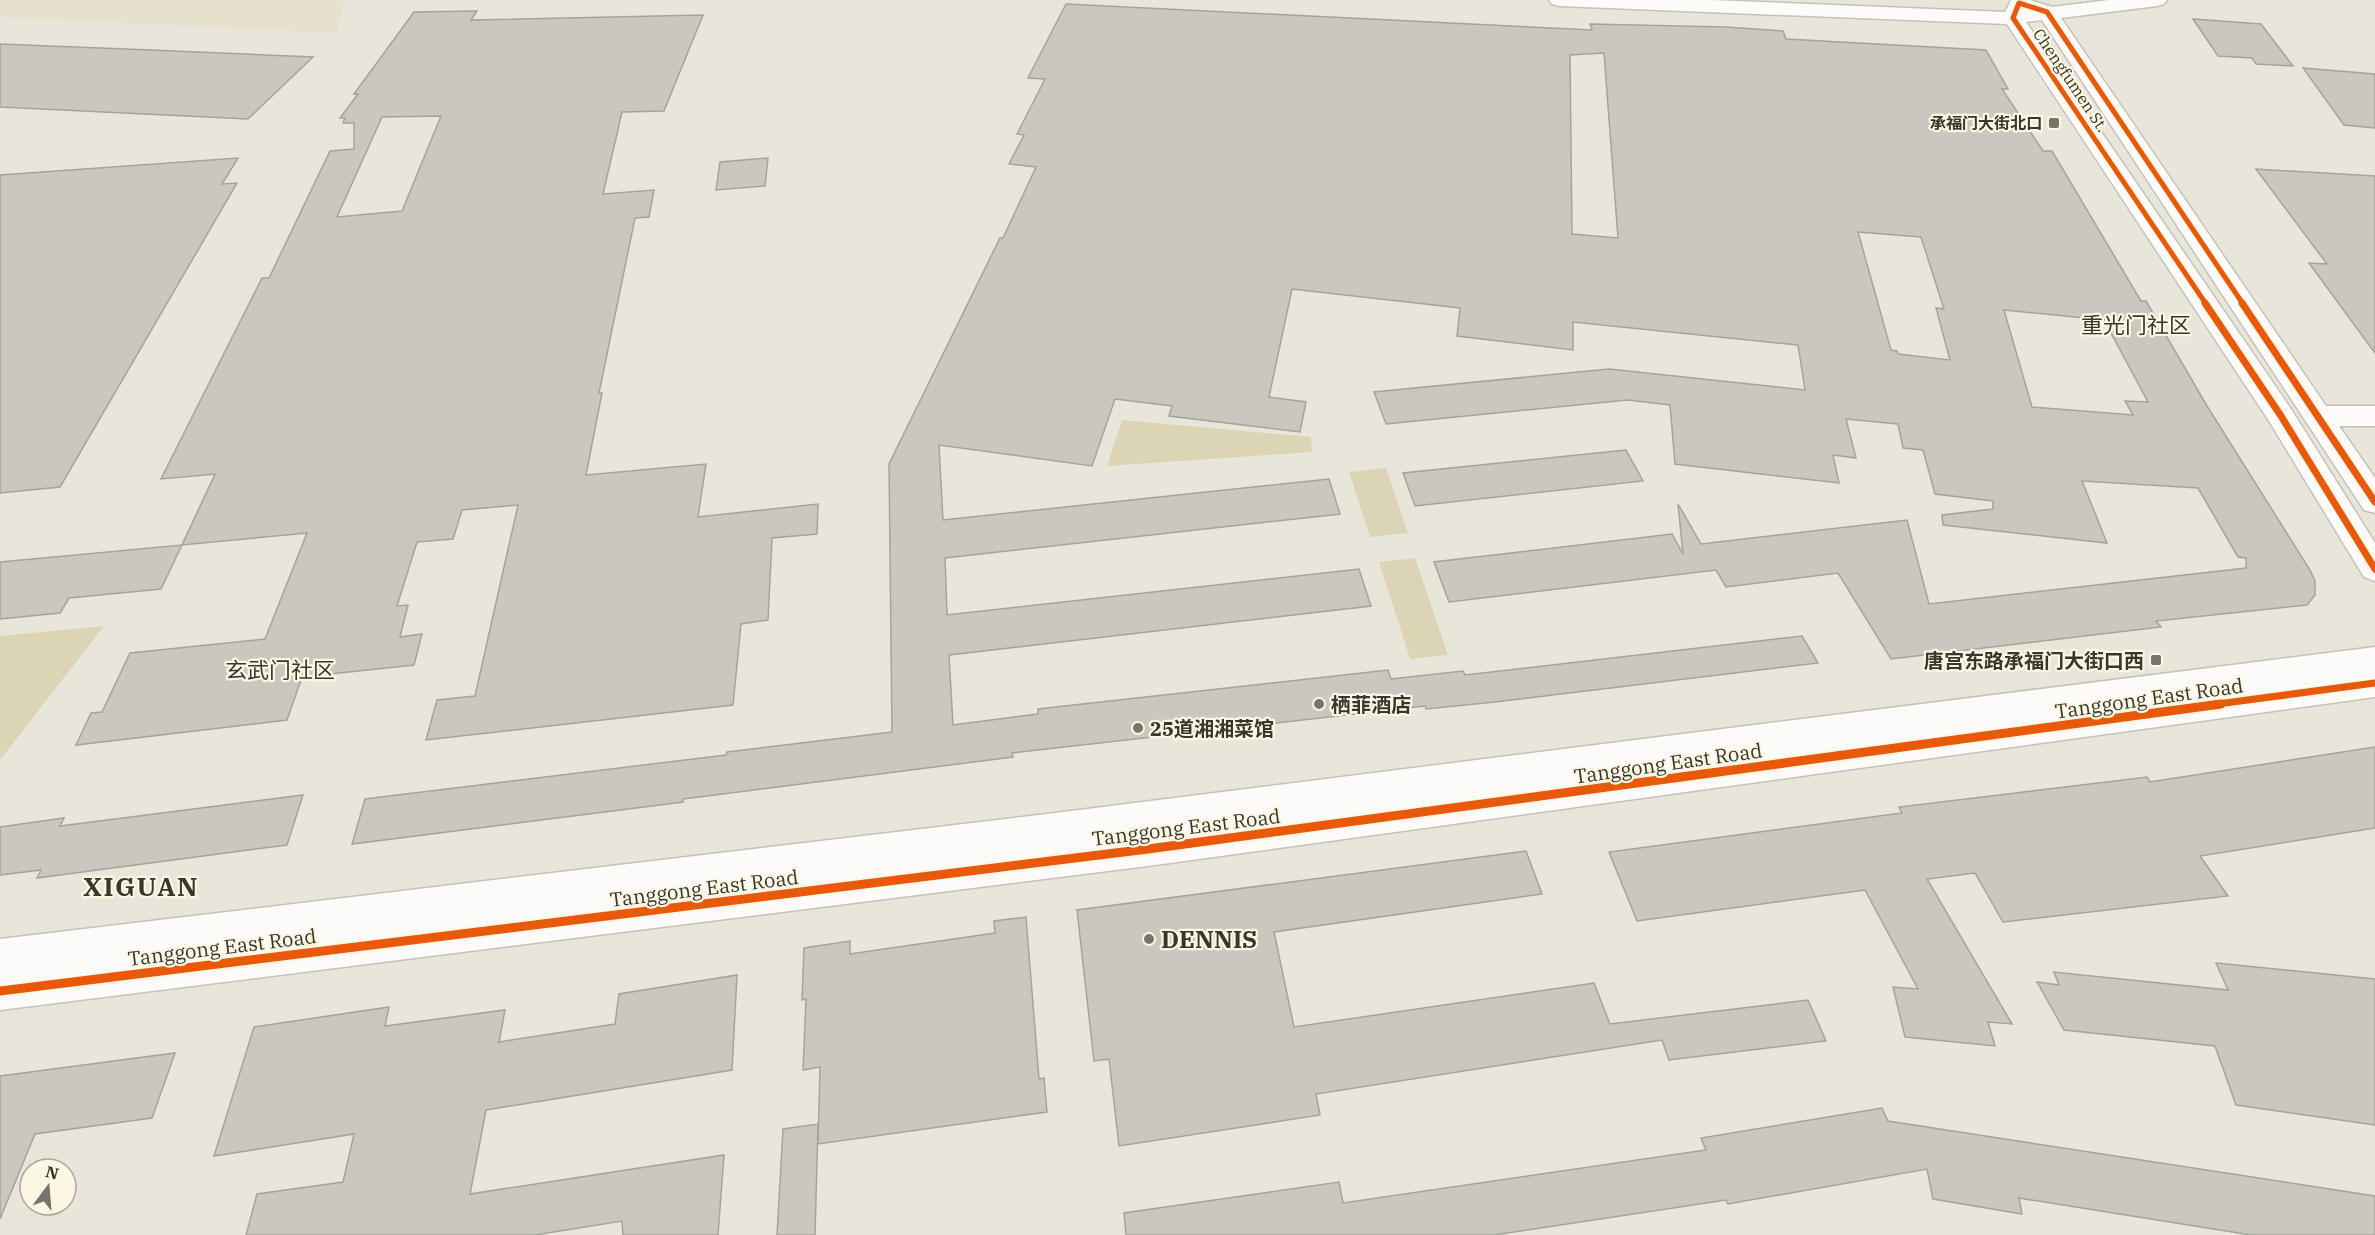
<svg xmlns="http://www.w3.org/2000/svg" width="2375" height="1235" font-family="'IBM Plex Serif','Noto Sans SC',serif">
	<rect width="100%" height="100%" fill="#e8e6db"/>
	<!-- built -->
	<path fill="#e5e1cd" d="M0,0H344L337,33L0,17Z"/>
	<!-- green -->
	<path fill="#dcd5b5" d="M1122,420L1311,437L1312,452L1107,466Z
		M1386,468L1408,533L1370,537L1349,472Z
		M1415,558L1448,655L1410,659L1379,562Z
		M104,626L0,760V636Z"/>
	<!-- building -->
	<path fill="#c9c7be" stroke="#a5a49c" stroke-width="1.5" fill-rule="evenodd" d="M1066,4L1592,30L1590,24L1726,27L1783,31L1786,39L1986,50L2008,89H2002L2043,151H2052L2141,301H2146L2207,406L2310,570L2315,581V595L2307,605L2156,621L2161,627L1891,659L1838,573L1726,587L1716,570L1449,602L1434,562L1672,534L1683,554L1678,504L1701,544L1907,520L1929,604L2246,568V558L2238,557L2198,488L2082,481L2107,543L1943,525L1942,515L1993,509V501L1935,494L1923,450L1903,448L1898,424L1846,419L1856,458L1833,455L1839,483L1675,464L1670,405L1628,400L1386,424L1374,392L1609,369L1805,390L1798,345L1573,322V350L1457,336L1460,308L1292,289L1269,397L1306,402L1300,432L1169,416L1172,406L1115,399L1092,466L939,445L943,520L1329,479L1340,514L945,558L947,615L1359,569L1371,606L949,655L953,725L1038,714V709L1388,670L1391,679L1463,671L1465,675L1802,636L1818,663L1495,702L1426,709L1425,706L1012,753L1013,757L683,799V802L352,844L365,799L726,755L727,752L892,732L889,464L1000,238H1003L1036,167L1009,164L1024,135L1017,134L1045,79L1028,78ZM1604,53L1618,238L1572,234L1570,55ZM1858,232L1921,237L1944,309L1936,308L1950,360L1898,354L1897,351L1891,350ZM2004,310L2104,320L2148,402L2125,401L2133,415L2032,407Z
		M477,11L471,20L703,15L664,111L622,112L603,194L654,190L649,217L635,218L599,393H602L586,475L706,464L698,517L818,504L817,534L772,538L768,620L741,624L733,705L426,740L437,700L475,696L518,505L462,510L453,539L417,542L397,606L408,605L400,637L422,634L414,665L302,677L287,720L76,745L91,713L102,712L130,653L265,639L307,533L182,545L215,474L161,479L262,278H269L330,151L354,149V123H343L345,118H340L358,94H354L414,12ZM441,116L402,211L337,217L382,117Z
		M2193,19L2261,24L2293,66L2256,64L2252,58L2218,56Z
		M0,44L151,50L313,57L248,119L0,107Z
		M2303,68L2375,74V128L2344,125Z
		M238,158L222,184L237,183L60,487L0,493V175Z
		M768,158L765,186L716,190L720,162Z
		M2256,169L2375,176V353L2309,263L2327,264Z
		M1626,450L1643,481L1415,506L1403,473Z
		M182,545L161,589L69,598L60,613L0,619V562Z
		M2375,747V828L2200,856L2228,896L2003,922L1975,873L1927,879L2012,1024L1988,1022L1995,1046L1905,1037L1893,987L1918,989L1865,890L1637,921L1609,852L1902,813L1899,807L2147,777L2150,782Z
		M303,795L287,845L37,878L41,870L0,875V827L64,818L60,826Z
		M1526,851L1542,894L1274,932L1294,1027L1594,983L1610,1024L1808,1000L1826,1041L1669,1060L1662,1040L1316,1094L1320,1115L1119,1146L1109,1059L1094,1061L1077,910Z
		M1026,917L1039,1079L1044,1078L1047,1112L818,1144L820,1067L803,1070L806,999L802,1000L804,948L850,941V954L995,933L994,921Z
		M2216,963L2375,979V1125L2236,1105L2215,1046L2064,1030L2037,982L2059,985L2054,972L2228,990Z
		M737,975L732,1070L486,1110L470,1194L724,1155L718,1235H623L622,1221L535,1235H246L257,1194L343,1182L354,1134L214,1156L254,1027L389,1007L385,1026L505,1010L499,1042L615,1024L619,994Z
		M175,1053L152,1118L35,1134L0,1219V1076Z
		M1882,1108L1888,1121L2375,1196V1235H2251L2019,1198L2022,1214L1933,1199L1927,1169L1728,1204L1726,1200L1494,1235H1126L1124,1213L1339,1182L1343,1203L1706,1150L1701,1138Z
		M818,1124L815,1235H777L783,1129Z"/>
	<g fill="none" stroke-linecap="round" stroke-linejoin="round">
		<defs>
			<path id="secondary" d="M1549,0H1711L2005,12L2011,0H2030L2052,7L2109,0H2167L2164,4L2157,6L2061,18L2326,406H2375V426H2339L2375,478V513L2364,510L2042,20L2026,22L2291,409L2375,543V581L2364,577L2269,421L2007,24L1559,6L1552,4Z
				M2375,647V697L1148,866L0,1010V939L1055,813Z"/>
		</defs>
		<!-- secondary casing -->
		<use href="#secondary" stroke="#c4c2b9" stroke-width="3"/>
		<!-- secondary -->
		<use href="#secondary" fill="#fcfbfa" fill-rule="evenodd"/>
		<defs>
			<path id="cycleway-far2" d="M2206,304L2013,18L2019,3L2047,12L2243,304"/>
			<path id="cycleway-far1" d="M2205,303L2281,416L2375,569
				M2242,303L2375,502
				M2210,705L2375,683"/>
			<path id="cycleway" d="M0,991L1148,849L2221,704"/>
		</defs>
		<!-- cycleway-far2 casing -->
		<use href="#cycleway-far2" stroke="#fbf7e3" stroke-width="8"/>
		<!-- cycleway-far1 casing -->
		<use href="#cycleway-far1" stroke="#fbf7e3" stroke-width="10"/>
		<!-- cycleway casing -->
		<use href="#cycleway" stroke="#fbf7e3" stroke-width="13"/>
		<!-- cycleway-far2 -->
		<use href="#cycleway-far2" stroke="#e8590c" stroke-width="5"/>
		<!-- cycleway-far1 -->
		<use href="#cycleway-far1" stroke="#e8590c" stroke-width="7"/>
		<!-- cycleway -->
		<use href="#cycleway" stroke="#e8590c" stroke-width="9"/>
	</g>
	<!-- markers -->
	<g fill="#76746b" stroke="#fbf7e3" stroke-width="2">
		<rect x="2048" y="117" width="12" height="12" rx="3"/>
		<rect x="2150" y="654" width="12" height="12" rx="3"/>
		<circle cx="1319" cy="704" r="6"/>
		<circle cx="1138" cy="728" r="6"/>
		<circle cx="1149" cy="939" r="6"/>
	</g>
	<g text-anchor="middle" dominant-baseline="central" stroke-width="4.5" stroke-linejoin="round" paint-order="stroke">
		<!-- far-street labels -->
		<g font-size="16" fill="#38362e" stroke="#fbf7e3">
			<text transform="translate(2071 80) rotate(56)">Chengfumen St.</text>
		</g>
		<!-- far-poi labels -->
		<g font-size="16" font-weight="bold" fill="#38362e" stroke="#fbf7e3" text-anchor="end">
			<text x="2042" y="123">承福门大街北口</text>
		</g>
		<!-- poi labels -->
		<g font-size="20" font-weight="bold" fill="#38362e" stroke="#fbf7e3" text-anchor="start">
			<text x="2144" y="660" text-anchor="end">唐宫东路承福门大街口西</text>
			<text x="1331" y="704">栖菲酒店</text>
			<text x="1150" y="728">25道湘湘菜馆</text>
		</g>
		<!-- street labels -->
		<g font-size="20" fill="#38362e" stroke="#fbf7e3">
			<text transform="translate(2149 698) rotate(-8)">Tanggong East Road</text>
			<text transform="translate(1668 763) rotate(-8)">Tanggong East Road</text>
			<text transform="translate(1186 827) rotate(-7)">Tanggong East Road</text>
			<text transform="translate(704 888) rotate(-7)">Tanggong East Road</text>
			<text transform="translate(222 947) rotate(-7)">Tanggong East Road</text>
		</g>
		<!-- quarter labels -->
		<g font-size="22" fill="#38362e" stroke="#fbf7e3">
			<text x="2136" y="324">重光门社区</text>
			<text x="280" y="669">玄武门社区</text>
		</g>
		<!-- near-poi labels -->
		<g font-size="24" font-weight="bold" fill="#38362e" stroke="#fbf7e3" text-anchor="start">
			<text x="1161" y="939">DENNIS</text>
		</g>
		<!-- district labels -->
		<g font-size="26" font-weight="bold" letter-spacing="1.5" fill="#38362e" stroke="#fbf7e3">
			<text x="141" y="886">XIGUAN</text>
		</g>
	</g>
	<!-- north arrow -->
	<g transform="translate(48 1187) rotate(16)"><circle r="28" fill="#fbf7e3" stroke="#adaa9b" stroke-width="1.5"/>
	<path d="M0-4.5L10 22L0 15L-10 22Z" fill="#76746b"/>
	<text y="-9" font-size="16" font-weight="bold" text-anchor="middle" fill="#38362e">N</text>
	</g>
</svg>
